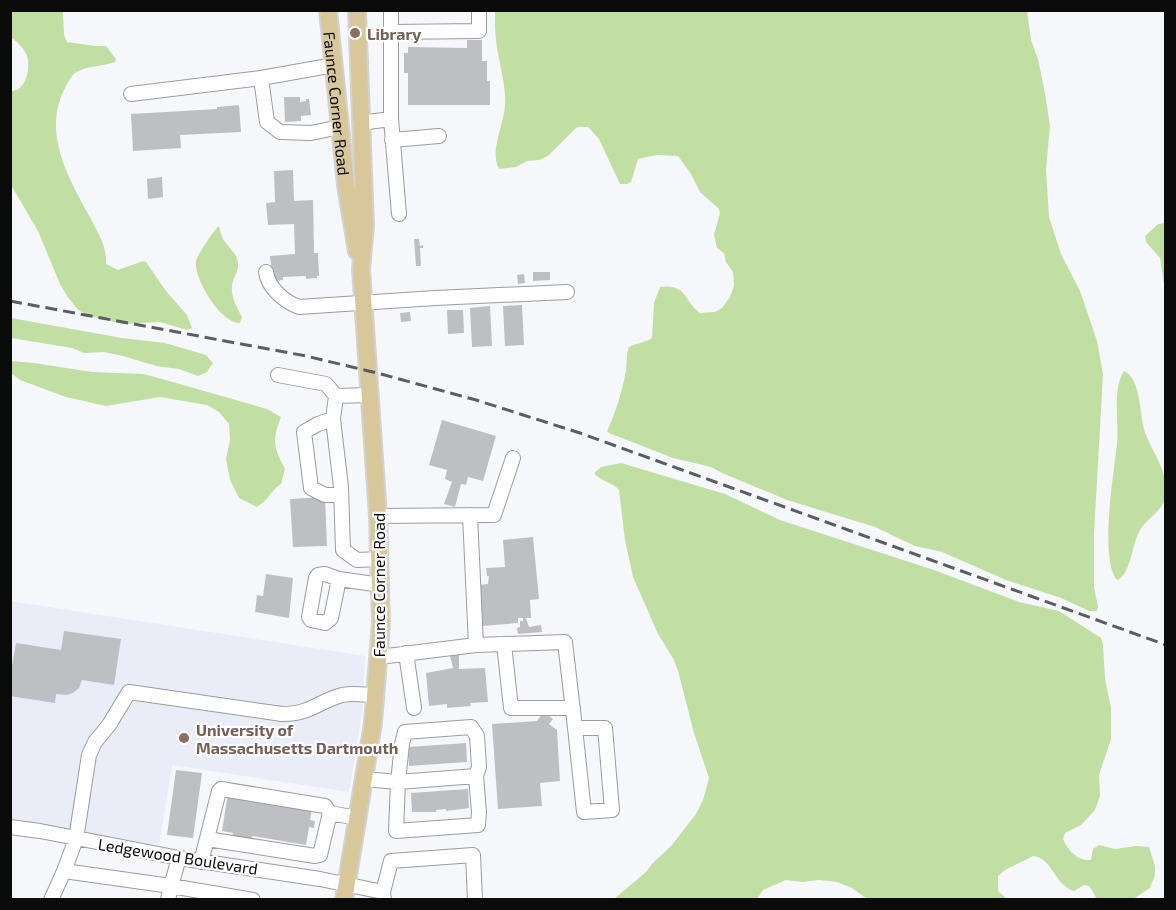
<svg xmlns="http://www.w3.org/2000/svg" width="1176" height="910" font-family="'Exo 2',sans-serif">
	<rect width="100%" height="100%" fill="#f6f7fb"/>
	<!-- built -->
	<path fill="#eaecf8" d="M10,601L365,656L362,712L349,792L172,765L159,845L11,822Z"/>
	<!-- green -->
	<path fill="#c1dfa3" d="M10,11H63L64,35L67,42L96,46H106L116,59L115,62C102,67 88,65 75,73C70,77 62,93 60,100C46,140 71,183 90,217C98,233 107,246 106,264L118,270L143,261L146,262L166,291L187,315L192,328L187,330L160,322L123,324L89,316L78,310L67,296L60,284L38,231L11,185V91C26,91 31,68 27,56C24,48 17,42 11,37Z
		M495,11H1027L1031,40L1038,59L1045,93L1050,126L1046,169L1049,217L1061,254L1080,291L1089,317L1097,341L1103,374L1094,534V587L1098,607L1097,611H1089L1061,598L1006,580L942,552L915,546L875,527L787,500L722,473L711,467L673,458L609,433L607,431C616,412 622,391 626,371C627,362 626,355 629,347C636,343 645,343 652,338L654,303L660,287C686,283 683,299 700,313L715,312L722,308L730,297L734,286L733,272L726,262L724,253L717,248L714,235L720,213L719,209L700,192L691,174L678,156L657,155L638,159L631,182L627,184H620L599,139L588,127H577L548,156L539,160L527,161L516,167L499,169C489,151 504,125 505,105C506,85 500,67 497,48C495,36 495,23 495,11Z
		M1165,223H1166L1165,291L1160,258L1146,242L1145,236L1158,224Z
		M219,226C220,230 221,235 223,239C228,247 237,253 238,263C239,270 235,275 233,281C229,294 236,306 242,317L240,323C221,324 193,278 196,261C197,256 215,228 219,226Z
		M11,318L122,338L165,343L206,355L213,363L207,372L198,376L179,369L156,366L123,356L104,352L84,353L72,348L11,338Z
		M11,361L34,363L92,372L143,374L155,377L267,409L281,417C272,441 273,446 285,469L281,484C270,491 268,501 257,507L239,498L230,480L226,459L230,440L229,424L219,412L207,405L160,397L106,406L66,397L20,380L11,373Z
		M1124,371C1142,378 1139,419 1146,435C1155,457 1167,469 1166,495C1164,511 1146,518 1139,532C1132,545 1130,576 1117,580C1099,558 1114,473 1117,443C1119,422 1112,389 1124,371Z
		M621,463L725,494L780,520L934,570L1019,602L1059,611L1101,638L1103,644L1105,679L1111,708V739L1099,775L1100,796L1095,810L1081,825L1065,833L1063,839C1068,851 1078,861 1091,860L1093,849L1099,845L1115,849L1136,846L1149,847L1155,866V875L1150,888L1133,899H1097L1089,886L1084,885L1074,891C1054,885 1053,858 1033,856L1005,870L998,876V891L1007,899H867L852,888L837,882L819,880L802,882L786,880L763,890L757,899H614L647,871L652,864L671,846L696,814L703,800L709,778L694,733L678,671L674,660L658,634L633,577L625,540L619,490C613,482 601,482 594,473L601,467Z"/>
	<!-- building -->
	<path fill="#bebfc3" d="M467,40H482V61H487V81H490V105H408V73H404V53H408V47L467,48Z
		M284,97H300V102L306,101V99H309L311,115L301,116V121L285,122Z
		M239,105L241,132L180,135L181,148L133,151L131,114L217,109V107Z
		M293,170L294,201L313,200L314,253H318L319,276H317V278L306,279V276L283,277V280L273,281L270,256L295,254L294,224L268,225L266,203L275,202L274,171Z
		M162,177L163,197L148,199L147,179Z
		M414,239H419L420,246L423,245V248H420L421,266H416Z
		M533,272H550V280L533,281Z
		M524,274L525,283L518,284L517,275Z
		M522,305L524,345L505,346L503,306Z
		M490,306L492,346L472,347L470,308Z
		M447,310H463L464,333L448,334Z
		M410,312L411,321L401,322L400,313Z
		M442,420L496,436L483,481L468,477L466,485L461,484L455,507L444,504L452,482L445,479L447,470L429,465Z
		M325,497L327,546L293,547L290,499Z
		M533,537L539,599L530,600L531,618H526L529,627L541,625L542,632L518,634L517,628L520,627V621H523V618H518V623L482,626L479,585L488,584L489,576H487L486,568L505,567L503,540Z
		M266,574L293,578L289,618L255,612L257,595L263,596Z
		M64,631L121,639L114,685L82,680L79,688L73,693L66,695L56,694L55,703L10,696V677L16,643L61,650Z
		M459,655V669L485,668L488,702L470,703L471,706L447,708V704L429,706L426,673L453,668L450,656Z
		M544,712L553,719L549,724L557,730L560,781L540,783L542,806L498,809L492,724L537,721Z
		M466,743L467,762L409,766L408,747Z
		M176,770L202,773L193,838L167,835Z
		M468,789L469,808L446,811V809L436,810V812H412L411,793Z
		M228,793L312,808L310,820L315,821L314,828L309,827L306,845L252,836L251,843L232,840L233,833L222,831Z"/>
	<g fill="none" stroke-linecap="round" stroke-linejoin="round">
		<defs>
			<path id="minor" d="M391,10V119L399,214
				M391,32L479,31V10
				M261,78L267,122L280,132L311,133L340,127
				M131,94L261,78L334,65
				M360,123L391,119
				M392,140L439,136
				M266,272C268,288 285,302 299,307L435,298L567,292
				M278,375L326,384L336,396L369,395
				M336,396L333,419L341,487L343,550L357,560L380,559
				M333,419L318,424L304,432L311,488L325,495H341
				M378,516L494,515L513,458
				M339,579L331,618L325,623L311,620L309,617L316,578L318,575L325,574L339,579L381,585
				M504,644L511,708H573
				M476,645L565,642L575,728H605L612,810L584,812L575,728
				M406,653L414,708
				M379,657L476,645L470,515
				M364,779L398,782L402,744L405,732L471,727L477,736L479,767L476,776L479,812L478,825L396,831L398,782L476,776
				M10,827L40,831L179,858L320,879L383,892L384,900
				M207,839L315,856L320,855L330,813
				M179,858L171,886L253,900
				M201,862L219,791L221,789L325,806L330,813L357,818
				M64,871L171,886L168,900
				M383,892L391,861L473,855L475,900
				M51,900L64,871L76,839L89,755L95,742L109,725L129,692L282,714C311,714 317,702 342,695C353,693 364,694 376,696"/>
			<g id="major">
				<path id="s1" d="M328,10L346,185L357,251"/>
				<path d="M344,900L373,723L381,622L378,516L361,269L365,226L357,10"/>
			</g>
		</defs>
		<!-- minor casing -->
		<use href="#minor" stroke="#9b9ca0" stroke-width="16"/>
		<!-- major casing -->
		<use href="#major" stroke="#d3d3d3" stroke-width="20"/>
		<!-- minor -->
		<use href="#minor" stroke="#fff" stroke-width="14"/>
		<!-- major -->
		<use href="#major" stroke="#d8c79b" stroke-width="16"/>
		<!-- rail -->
		<path stroke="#5d5d5f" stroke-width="3" stroke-dasharray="12 6" stroke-linecap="butt" d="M10,301L306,356L381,374L476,400L580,433L1166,645"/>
	</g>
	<!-- markers -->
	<g fill="#8d6e63" stroke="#fff" stroke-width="2">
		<circle cx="355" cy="33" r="6"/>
		<circle cx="184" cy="738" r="6"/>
	</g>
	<g text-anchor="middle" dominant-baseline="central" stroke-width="4.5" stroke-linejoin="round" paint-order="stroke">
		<!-- education labels -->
		<g font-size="16" font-weight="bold" fill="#785e54" stroke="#fff" text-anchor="start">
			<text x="367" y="33">Library</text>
			<text x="196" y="729">University of<tspan x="196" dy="18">Massachusetts Dartmouth</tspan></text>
		</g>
		<!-- street labels -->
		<g font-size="16" fill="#0b0b0c" stroke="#fff">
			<text stroke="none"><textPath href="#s1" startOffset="94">Faunce Corner Road</textPath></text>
			<text transform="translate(378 585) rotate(-90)">Faunce Corner Road</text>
			<text transform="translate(178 856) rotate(9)">Ledgewood Boulevard</text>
		</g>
	</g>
	<!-- border -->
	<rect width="1176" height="910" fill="none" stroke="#0b0b0c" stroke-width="24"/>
</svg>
